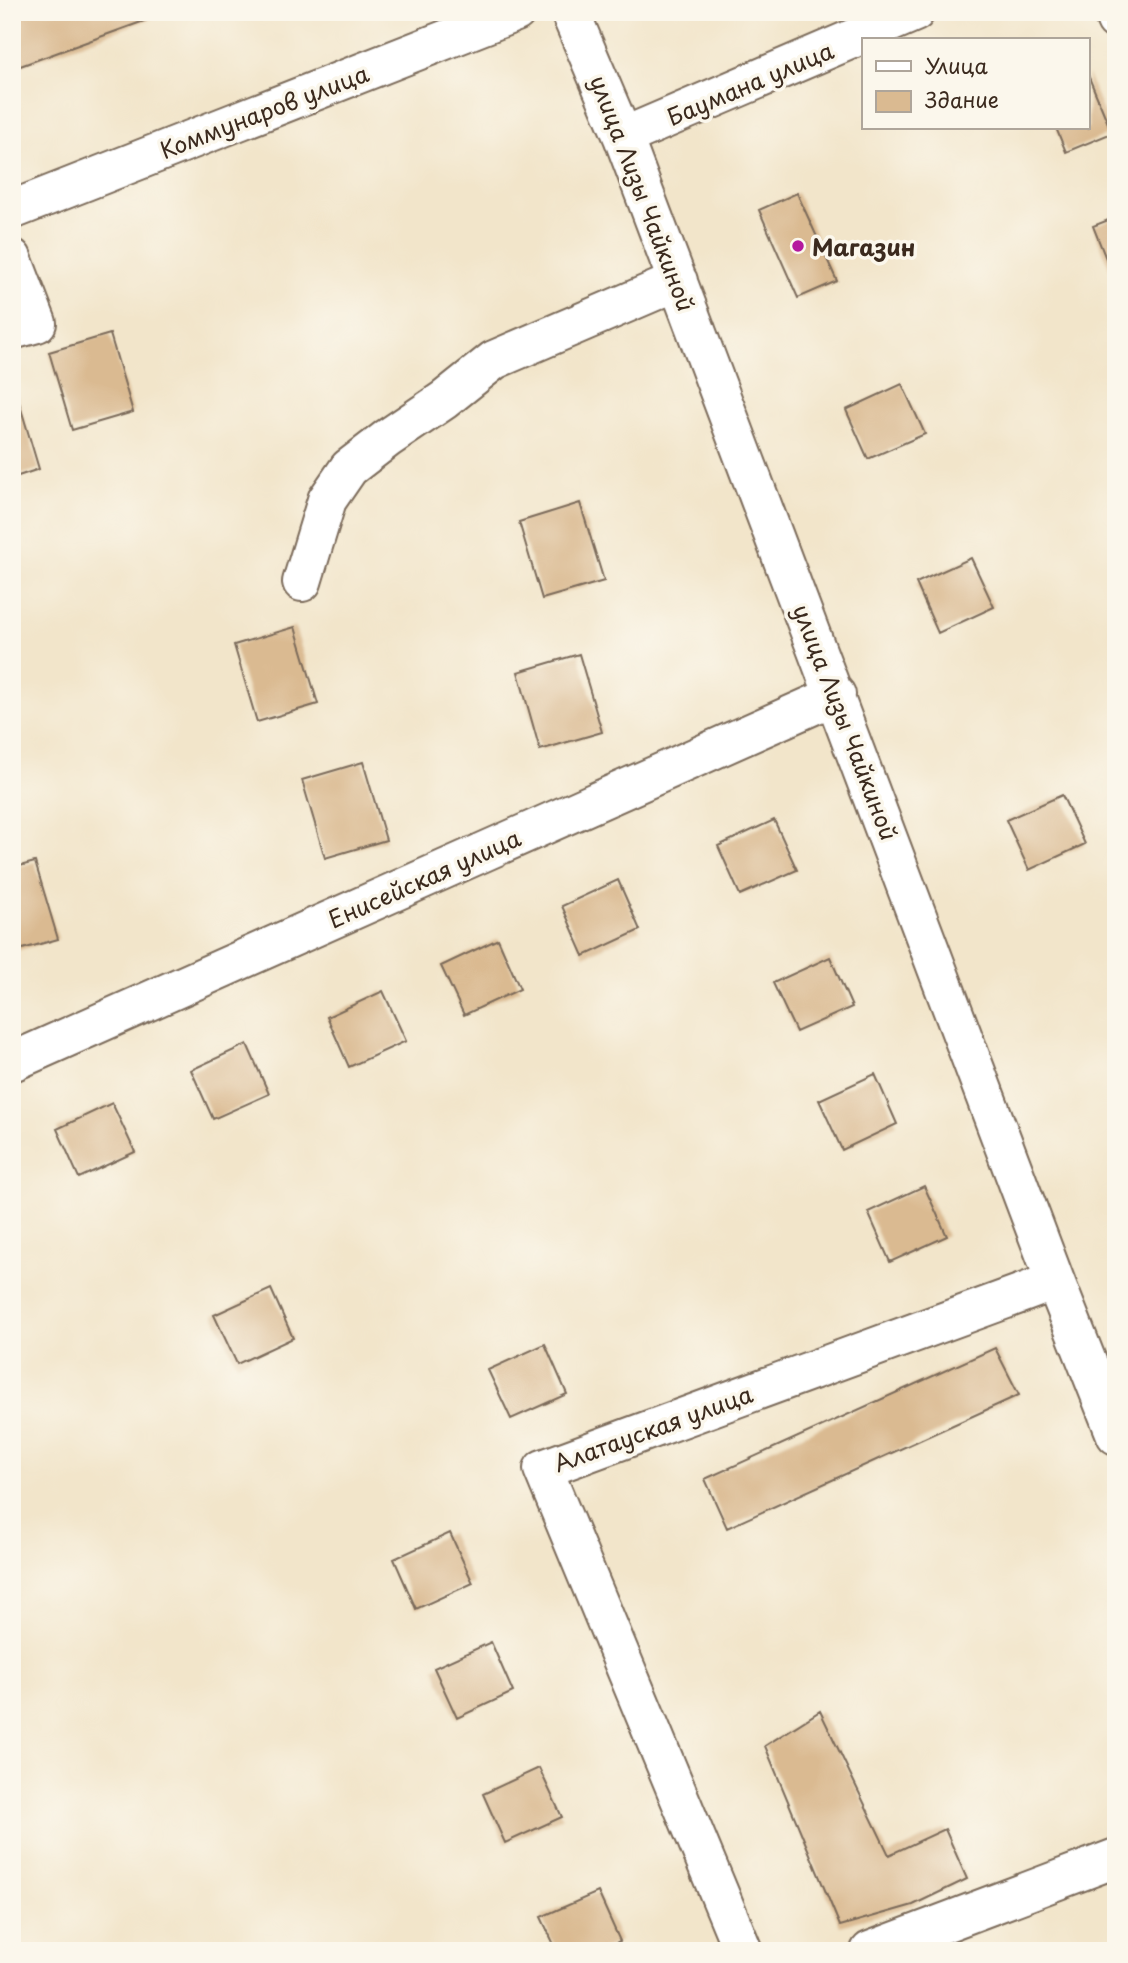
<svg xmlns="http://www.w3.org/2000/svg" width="1128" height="1963" font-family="'Playpen Sans',sans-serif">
	<rect width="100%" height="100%" fill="#fbf7ec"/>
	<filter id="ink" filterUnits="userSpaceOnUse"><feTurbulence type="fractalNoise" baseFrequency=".0143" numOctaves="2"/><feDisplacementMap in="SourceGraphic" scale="14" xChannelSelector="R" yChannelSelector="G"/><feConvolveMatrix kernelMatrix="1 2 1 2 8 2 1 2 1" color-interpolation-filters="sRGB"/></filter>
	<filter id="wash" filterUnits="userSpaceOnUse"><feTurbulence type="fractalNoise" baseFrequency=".00686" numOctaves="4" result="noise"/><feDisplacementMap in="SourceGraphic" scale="28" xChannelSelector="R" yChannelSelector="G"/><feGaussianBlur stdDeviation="1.57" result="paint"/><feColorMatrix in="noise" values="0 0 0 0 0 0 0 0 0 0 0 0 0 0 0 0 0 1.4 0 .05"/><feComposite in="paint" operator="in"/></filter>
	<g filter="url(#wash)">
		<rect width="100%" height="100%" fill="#f2e5ca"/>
		<g id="blocks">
			<!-- building -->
			<path fill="#daba91" d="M12,12H166V13L12,69Z
				M1088,75L1112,133L1066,152L1056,128H1088Z
				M797,193L837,281L798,298L759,210Z
				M1116,217V284L1093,226Z
				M110,334L133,412L72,430L49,352Z
				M902,384L925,434L868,459L846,410Z
				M16,392L39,469L12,478V393Z
				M580,503L604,581L542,599L519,522Z
				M971,558L994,607L938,633L916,583Z
				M295,627L318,704L257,722L234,645Z
				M579,654L602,732L540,750L518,672Z
				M363,762L386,840L325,858L302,780Z
				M1062,795L1085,844L1029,870L1006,820Z
				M774,820L797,870L740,895L718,846Z
				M35,862L58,939L12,952V868Z
				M618,880L640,930L584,956L562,906Z
				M498,939L520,989L464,1015L441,966Z
				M830,957L852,1007L796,1032L773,983Z
				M383,991L406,1041L349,1067L327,1017Z
				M247,1044L269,1094L213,1119L191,1070Z
				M875,1074L897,1124L842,1150L819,1100Z
				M112,1103L135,1152L79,1178L57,1129Z
				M924,1186L947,1236L890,1262L868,1212Z
				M271,1289L293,1338L237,1364L214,1315Z
				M545,1344L567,1394L511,1419L488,1370Z
				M995,1348L1019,1395L727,1528L705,1479Z
				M450,1533L473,1583L416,1609L394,1559Z
				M491,1642L513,1692L457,1718L434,1668Z
				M820,1711L889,1855L945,1829L967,1879L913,1905L840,1926L765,1746Z
				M539,1768L562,1817L505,1843L483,1794Z
				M598,1892L620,1941L599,1951H557L541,1917Z"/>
		</g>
	</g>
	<g filter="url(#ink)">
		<use href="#blocks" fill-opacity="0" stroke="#7b6b5a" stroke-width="2"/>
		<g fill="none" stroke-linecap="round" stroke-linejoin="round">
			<defs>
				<path id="minor" d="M570,12L623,137L1055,1281L1116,1435
					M1113,12L1116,20
					M623,137L915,12
					M12,210L516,12
					M12,258L37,323L12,330
					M302,582L327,500L349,468L388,438L444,400L494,360L678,281
					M12,1062L836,695
					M743,1951L543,1469L1055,1281
					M870,1951L1116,1858"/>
			</defs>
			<!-- minor casing -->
			<use href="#minor" stroke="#7b6b5a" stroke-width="42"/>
			<!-- minor -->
			<use href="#minor" stroke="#fff" stroke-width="38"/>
		</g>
	</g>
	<!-- markers -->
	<circle fill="#b5179e" stroke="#fbf7ec" stroke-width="2.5" cx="798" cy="246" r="7"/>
	<g text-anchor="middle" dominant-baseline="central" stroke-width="7" stroke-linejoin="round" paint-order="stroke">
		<!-- street labels -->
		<g font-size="23" fill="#3b2a1e" stroke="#fbf7ec">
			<text transform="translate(750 83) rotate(-23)">Баумана улица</text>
			<text transform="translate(264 111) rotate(-21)">Коммунаров улица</text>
			<text transform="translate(643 193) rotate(69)">улица Лизы Чайкиной</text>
			<text transform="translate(846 722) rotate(69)">улица Лизы Чайкиной</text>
			<text transform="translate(424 878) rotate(-24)">Енисейская улица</text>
			<text transform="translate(653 1428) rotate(-20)">Алатауская улица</text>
		</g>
		<!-- poi labels -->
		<g font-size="23" font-weight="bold" fill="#3b2a1e" stroke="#fbf7ec" text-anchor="start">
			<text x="812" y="246">Магазин</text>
		</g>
	</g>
	<!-- margin -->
	<rect width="1128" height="1963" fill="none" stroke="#fbf7ec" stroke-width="42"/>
	<!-- legend -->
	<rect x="862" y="38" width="228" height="91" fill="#fbf7ec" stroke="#aea59a" stroke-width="2"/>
	<rect x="876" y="61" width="35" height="10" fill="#ffffff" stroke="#aea59a" stroke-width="2"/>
	<text x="925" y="74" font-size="21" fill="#3b2a1e">Улица</text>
	<rect x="876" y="91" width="35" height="21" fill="#daba91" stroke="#aea59a" stroke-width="2"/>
	<text x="925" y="108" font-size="21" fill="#3b2a1e">Здание</text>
</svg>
